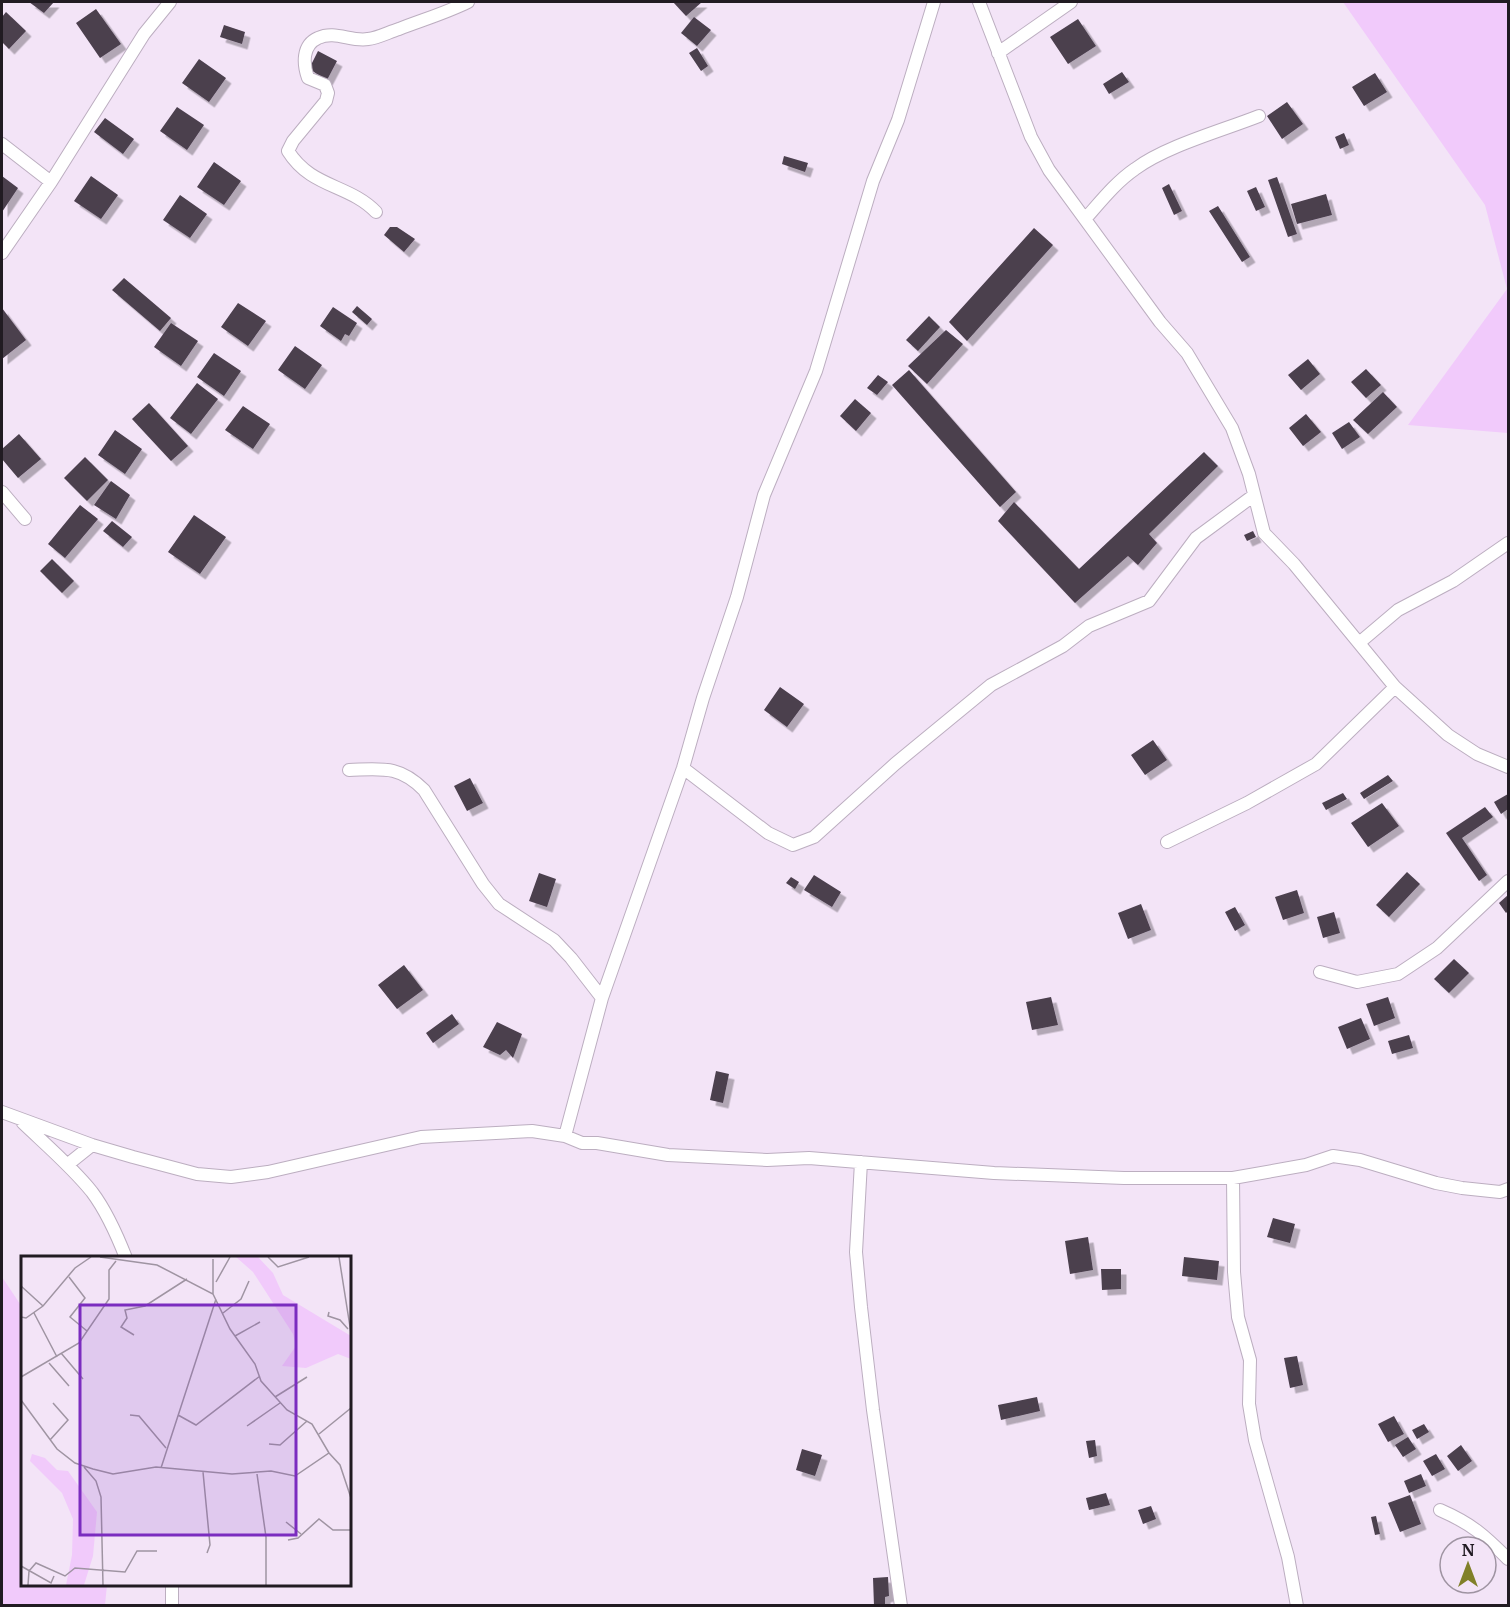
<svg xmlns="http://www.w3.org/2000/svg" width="1510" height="1607" font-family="Merriweather,serif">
	<defs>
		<filter id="shadow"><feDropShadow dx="5.5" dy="5.5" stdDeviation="0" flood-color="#0004"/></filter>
	</defs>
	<rect width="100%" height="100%" fill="#f3e4f7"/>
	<!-- green -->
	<path fill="#f1cafb" d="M1343,2H1508V433L1408,425L1507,289L1485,205Z
		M2,1277L22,1307V1584L107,1585L105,1605H2Z"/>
	<!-- building -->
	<path fill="#4b3f4e" filter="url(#shadow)" d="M29,2H54L44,13Z
		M673,2H702L686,16Z
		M96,9L121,44L100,58L76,23Z
		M6,12L26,31L9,49L2,42V17Z
		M694,17L711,30L697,46L681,33Z
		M1078,19L1096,46L1068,64L1050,37Z
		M224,25L245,32L242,44L220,37Z
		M697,48L708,66L701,71L689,53Z
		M318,51L337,61L327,80L309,69Z
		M199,59L226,78L209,102L182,83Z
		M1122,72L1129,82L1109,94L1103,84Z
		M1375,73L1387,92L1364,106L1352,87Z
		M1287,102L1303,124L1282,139L1267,116Z
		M177,107L204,125L187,150L160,131Z
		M105,118L134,139L123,154L94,132Z
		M1344,133L1349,145L1340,149L1335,137Z
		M784,156L808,163L805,172L782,164Z
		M214,162L241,181L224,205L197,187Z
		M2,176L18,188L2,212Z
		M91,176L118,195L101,219L74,201Z
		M1277,177L1297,234L1288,237L1268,180Z
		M1169,184L1182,211L1174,215L1162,188Z
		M1256,187L1265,207L1256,211L1247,191Z
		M1326,194L1332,215L1297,224L1291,204Z
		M180,195L207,214L190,238L163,220Z
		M1218,206L1250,257L1242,262L1209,211Z
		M390,227H397L415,239L404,252L384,235Z
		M1034,228L1053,245L967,341L949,322Z
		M124,278L171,318L160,331L112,290Z
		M238,303L266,321L248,346L221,327Z
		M357,306L372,319L367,325L352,312Z
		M333,307L357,323L349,336L345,334L341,341L320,326Z
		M2,308L26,340L2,359Z
		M929,316L940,327L918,351L906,340Z
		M171,323L198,341L181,366L154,347Z
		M946,330L963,344L927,384L908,366Z
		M295,346L322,365L305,389L278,370Z
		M214,353L241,371L224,396L197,377Z
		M1308,359L1320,374L1301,390L1288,375Z
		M1366,369L1381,385L1366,398L1351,382Z
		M909,370L1016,492L1000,507L892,385Z
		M878,375L888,382L877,395L867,388Z
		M197,383L218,399L191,434L170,418Z
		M1383,392L1397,407L1368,434L1353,420Z
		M855,399L871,413L856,431L840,416Z
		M149,403L188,446L171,461L132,419Z
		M243,406L270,424L253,449L225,430Z
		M1306,414L1321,432L1303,446L1289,428Z
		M1349,422L1360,437L1342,449L1332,433Z
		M115,430L142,449L125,474L98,455Z
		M19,434L41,459L18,478L2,459V449Z
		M1204,452L1218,466L1149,534L1157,543L1138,565L1128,556L1075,603L998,521L1014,502L1079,569Z
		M85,457L108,480L87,501L64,478Z
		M111,481L130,495L116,519L94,505Z
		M80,505L98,519L65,558L48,544Z
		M194,515L226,537L200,574L168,552Z
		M112,521L132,537L123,547L103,531Z
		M1253,531L1256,537L1247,541L1244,535Z
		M52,559L74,581L62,593L40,571Z
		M780,687L804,704L787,727L764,710Z
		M1153,740L1167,760L1145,775L1131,755Z
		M1388,775L1393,781L1364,799L1360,793Z
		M470,778L483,803L467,811L454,786Z
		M1343,793L1347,799L1326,810L1322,803Z
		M1508,794V809L1501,814L1494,802Z
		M1382,803L1399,826L1368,847L1351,823Z
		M1485,807L1493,817L1462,838L1487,875L1479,881L1446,833Z
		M1407,872L1420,884L1389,917L1376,905Z
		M539,873L556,879L547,907L529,901Z
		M814,875L841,892L832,907L804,890Z
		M791,877L799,882L795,889L786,883Z
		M1297,890L1304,913L1283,920L1275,897Z
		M1508,895V911L1506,913L1499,903Z
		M1141,904L1151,930L1128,939L1118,913Z
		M1235,907L1245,925L1235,931L1225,912Z
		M1334,912L1340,933L1323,938L1317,917Z
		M1454,959L1469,973L1449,993L1434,979Z
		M404,965L423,990L397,1009L378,985Z
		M1051,997L1058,1025L1032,1030L1026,1002Z
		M1388,997L1395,1018L1374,1026L1366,1004Z
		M452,1014L459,1024L433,1043L426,1033Z
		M1361,1018L1370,1039L1347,1049L1338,1027Z
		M497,1022L522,1034L513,1058L506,1050L500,1055L483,1047Z
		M1409,1035L1413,1048L1392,1054L1388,1041Z
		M716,1071L729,1074L723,1103L710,1100Z
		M1273,1218L1295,1224L1290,1243L1267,1237Z
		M1088,1237L1093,1270L1070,1274L1065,1241Z
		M1184,1257L1219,1261L1217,1280L1182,1276Z
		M1101,1269H1121V1289L1102,1290Z
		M1297,1356L1303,1385L1290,1388L1284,1358Z
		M1037,1397L1040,1411L1001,1420L998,1405Z
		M1394,1416L1404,1434L1388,1442L1378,1424Z
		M1424,1424L1429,1432L1417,1439L1412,1430Z
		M1408,1437L1416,1449L1403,1457L1395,1445Z
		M1095,1440L1097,1456L1089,1458L1086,1441Z
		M1461,1445L1472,1461L1458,1471L1447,1456Z
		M802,1449L822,1455L815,1476L796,1470Z
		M1436,1454L1445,1469L1432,1476L1423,1461Z
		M1421,1474L1426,1486L1409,1493L1404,1481Z
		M1106,1493L1110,1505L1089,1510L1086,1498Z
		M1410,1495L1421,1524L1400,1532L1388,1503Z
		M1151,1506L1156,1519L1143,1524L1138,1510Z
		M1376,1516L1380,1534L1375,1535L1371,1517Z
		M888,1577L889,1596L885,1597V1606H874L873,1578Z"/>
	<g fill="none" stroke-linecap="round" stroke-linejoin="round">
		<defs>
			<path id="street" d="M979,2L1031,137L1049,170L1160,322L1187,353L1232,428L1249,474L1264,533L1294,564L1395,687L1448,735L1477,754L1508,767
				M998,53L1071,2
				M2,144L51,182
				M376,212C349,184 311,188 288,151L293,141L326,101L328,93L325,85L308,78C303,64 302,45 318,38C335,30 351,42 368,39C378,38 389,32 399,29C422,20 446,13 468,2
				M1086,218C1101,201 1116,182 1135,169C1166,146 1221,131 1259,116
				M2,253L51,182L144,34L170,2
				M2,492L25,519
				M1359,643L1398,610L1453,581L1508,543
				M683,768L768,833L793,845L814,837L895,764L991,685L1063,646L1089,626L1149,601L1196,538L1253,496
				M349,770C382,769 399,765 424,790L483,884L499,904L554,940L571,958L602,998
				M1167,842L1247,803L1316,764L1395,687
				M1320,972L1357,982L1398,974L1437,948L1508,881
				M2,1112L92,1145L133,1157L197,1174L231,1177L268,1172L421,1137L532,1131L565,1136L582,1143H597L668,1155L767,1160L809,1158L994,1173L1124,1178H1233L1306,1165L1333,1156L1360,1160L1436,1183L1462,1188L1500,1192L1508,1189
				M23,1123C46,1145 72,1167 92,1192C107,1212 117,1235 126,1258
				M565,1136L602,998L683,768L703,698L737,597L764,495L816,371L873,181L898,120L934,2
				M861,1162L856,1252L861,1307L873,1410L901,1606
				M67,1165L92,1145
				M1233,1178L1234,1272L1238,1317L1250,1360L1249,1404L1255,1440L1288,1557L1297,1606
				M1440,1510C1472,1524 1484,1535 1508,1559
				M172,1584V1606"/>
		</defs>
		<!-- street casing -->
		<use href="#street" stroke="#bcaec0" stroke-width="14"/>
		<!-- street -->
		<use href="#street" stroke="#fff" stroke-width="12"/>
	</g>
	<!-- overview -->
	<g transform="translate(21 1256)">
		<rect width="330" height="330" fill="#f3e4f7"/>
		<path d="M215,1H237L252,17L262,39L330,80V103L317,98L285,112L261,110L275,90L272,78L232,16ZM11,198L24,202L36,214L47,215L76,256L72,300L63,329H45L51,299L52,263L41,237L9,205Z" fill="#f1cafb"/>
		<path fill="none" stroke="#9f94a2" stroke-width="1.5" d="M79,1L136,9L192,38L209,73L234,108L240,125L266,154L291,168L308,197M247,1L257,11L288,1M318,1L330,77M48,21L64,42L49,61L66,75M195,26L209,1M0,30L22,50M192,38V3M308,56L307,60L319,64L327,73M13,57L36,101M202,57L220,43L228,25M0,61L5,62L22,50L54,12L70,1M113,79L100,71L106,62L104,54L124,50L166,23M214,80L239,66M40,97L62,123M28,107L48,130M0,121L58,87L88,43V14L95,5M254,141L286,121M0,144L36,193L54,207L72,213L92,218L135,211L211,218L250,215L274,220L308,197L319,209L330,242M109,159L118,160L145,192M157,159L175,169L239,120M226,170L259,147M298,178L330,152M29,184L47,164L32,147M248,188L259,189L286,165M63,211L75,225L80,241L82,329M140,212L195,43M182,216L189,289L186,297M236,218L245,281V329M265,266L280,278M267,284L277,282L298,263L312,274H330M0,310L30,327L33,320M7,329L8,315L15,307L44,320L54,312L104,316L116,295H136"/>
		<path fill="#7b2cbf" fill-opacity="0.15" stroke="#7b2cbf" stroke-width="3" d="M59,49H275V279H59Z"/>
		<rect width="330" height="330" fill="none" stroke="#211b22" stroke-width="3"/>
	</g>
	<!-- border -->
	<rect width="1510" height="1607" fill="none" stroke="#211b22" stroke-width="6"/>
	<!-- north arrow -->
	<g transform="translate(1468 1565)"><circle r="28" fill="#f3e4f7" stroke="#9f94a2" stroke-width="1.5"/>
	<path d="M0-4.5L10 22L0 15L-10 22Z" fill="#818029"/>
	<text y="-9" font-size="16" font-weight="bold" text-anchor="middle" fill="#211b22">N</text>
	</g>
</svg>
